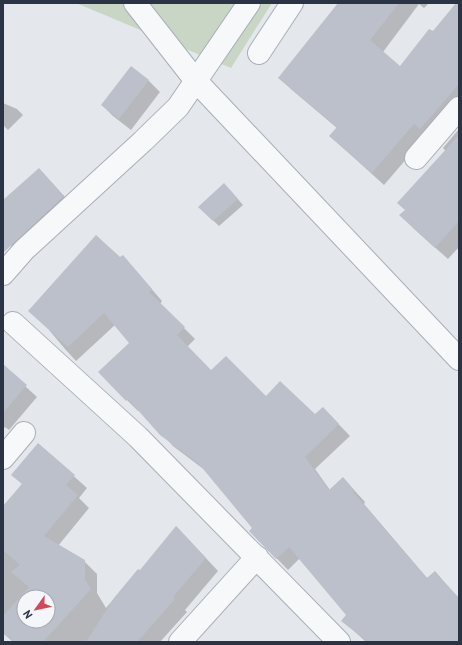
<svg xmlns="http://www.w3.org/2000/svg" width="462" height="645" font-family="'PT Sans',sans-serif">
	<rect width="100%" height="100%" fill="#e4e7ec"/>
	<!-- green -->
	<path fill="#c9d6c5" d="M76,3H272L231,68Z"/>
	<!-- shadow -->
	<path fill="#0003" fill-rule="evenodd" d="M339,3H429L424,8L419,4L383,52L400,67L433,33L457,3H459V115L427,135L384,185L330,136L337,128L292,90L279,78Z
		M131,67L149,81L160,92L131,130L113,116L102,105Z
		M3,103L17,109L23,115L8,130L3,125Z
		M459,129V247L448,259L413,228L406,210L446,151L443,148Z
		M39,169L79,212L26,261L3,237V202Z
		M230,190L243,205L219,226L199,207Z
		M123,256L162,301L160,304L195,339L187,347L211,372L266,397L315,416L323,408L350,436L315,469L330,490L343,478L365,502L364,504L427,578L435,572L459,598V642H365V641L343,621L347,615L300,558L288,570L250,531L253,528L206,471L173,446L140,410L138,411L127,400L130,343L115,325L76,361L65,349L49,330Z
		M3,366L37,397L9,430L5,427L3,429Z
		M38,444L87,488L79,498L89,508L58,546L84,561L97,574V593L106,608L138,570L140,572L177,527L218,571L185,610L187,612L160,642H13L3,633V507L22,484ZM24,597H48V621H24Z"/>
	<!-- building -->
	<path fill="#bbc0ca" fill-rule="evenodd" d="M338,3H399L370,40L400,66L429,29L433,31L456,3H459V84L420,129L414,124L372,173L329,136L337,127L278,78Z
		M131,66L149,80L119,119L101,105Z
		M459,135V221L435,248L399,215L405,210L397,203Z
		M39,168L64,196L3,253V200Z
		M224,183L238,199L213,221L198,207Z
		M96,235L120,257L123,255L152,289L149,292L185,327L177,335L211,370L226,356L266,396L280,381L315,414L323,407L339,424L305,457L329,490L343,477L355,491L353,492L427,578L435,571L459,599V642H368L341,621L346,615L289,547L276,559L249,531L252,528L199,464L160,435L128,399L126,401L98,372L129,343L104,313L68,347L28,311Z
		M3,364L27,385L3,413Z
		M38,443L75,475L66,485L78,495L44,536L85,560V579L91,589L43,642H13L3,633V616L29,587L11,572L20,565L3,550V506L22,484L11,475ZM24,597H48V621H24Z
		M176,526L206,558L173,597L175,599L137,642H86L114,598L138,569L140,570Z"/>
	<g fill="none" stroke-linecap="round" stroke-linejoin="round">
		<defs>
			<path id="minor" d="M135,3L196,81L459,359
				M259,53L292,3
				M416,158L459,108
				M3,274L24,250L143,141L178,107L249,3
				M13,323L138,437L339,642
				M3,458L24,433
				M180,642L257,557"/>
		</defs>
		<!-- minor casing -->
		<use href="#minor" stroke="#a9aeb7" stroke-width="24"/>
		<!-- minor -->
		<use href="#minor" stroke="#f7f8fa" stroke-width="22"/>
	</g>
	<!-- border -->
	<rect width="462" height="645" fill="none" stroke="#2b3445" stroke-width="8"/>
	<!-- north arrow -->
	<g transform="translate(36 609) rotate(237)"><circle r="19" fill="#f4f6f9" stroke="#a4a8b1"/>
	<path d="M0-3L7 15L0 10L-7 15Z" fill="#d1495b"/>
	<text y="-6" font-size="11" font-weight="bold" text-anchor="middle" fill="#2b3445">N</text>
	</g>
</svg>
